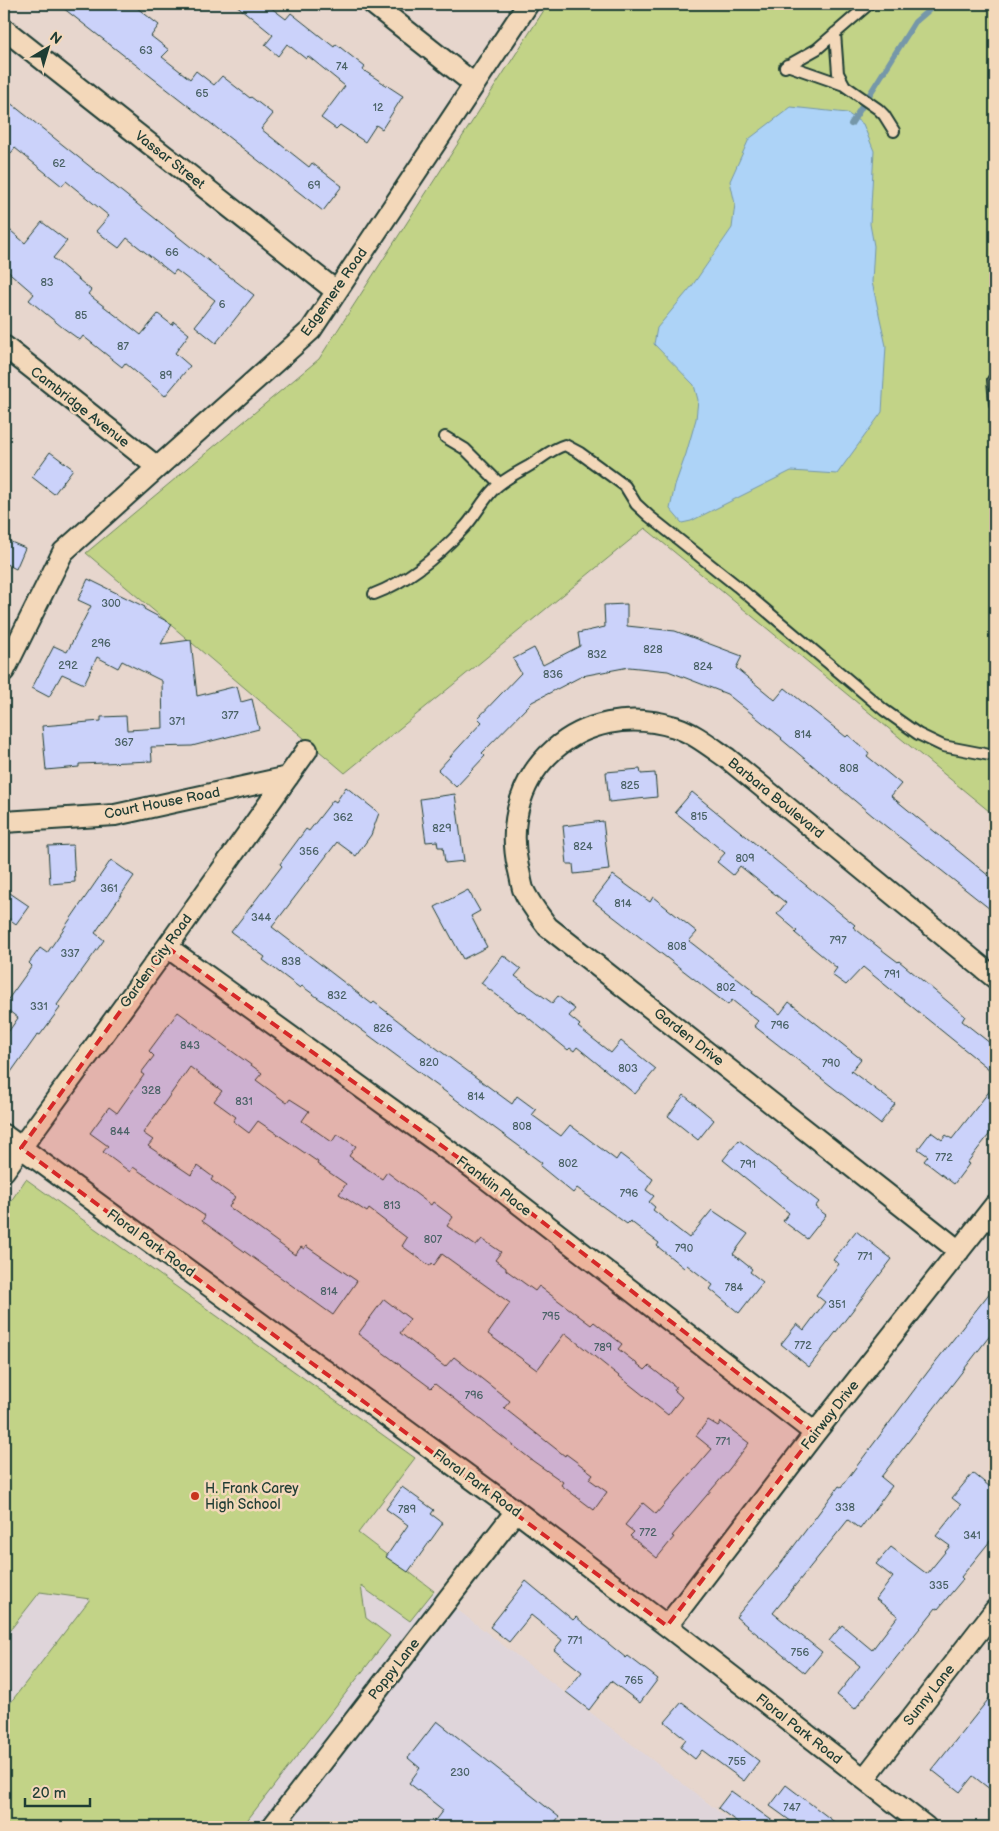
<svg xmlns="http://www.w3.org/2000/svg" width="999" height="1831" font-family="'Balsamiq Sans',sans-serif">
	<rect width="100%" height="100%" fill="#e7d6cd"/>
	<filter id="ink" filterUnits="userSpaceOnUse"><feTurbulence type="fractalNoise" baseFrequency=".02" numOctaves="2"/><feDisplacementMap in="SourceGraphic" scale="10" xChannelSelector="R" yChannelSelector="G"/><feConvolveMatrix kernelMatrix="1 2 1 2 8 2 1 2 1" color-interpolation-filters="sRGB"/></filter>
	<g filter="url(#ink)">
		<!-- built -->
		<path fill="#dfd5da" d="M26,1179L415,1458L358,1533L739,1827H4V1211Z"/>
		<!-- green -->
		<path fill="#c2d387" stroke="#70885e" d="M548,4H995V816L645,528L345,773L86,553L319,359Z
			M26,1179L415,1458L358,1533L434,1591L410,1621L361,1586L366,1618L390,1636L242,1827H4V1711L90,1599L40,1592L4,1638V1211Z"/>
		<!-- water -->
		<path fill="#add3f7" stroke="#7497a9" d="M791,107L847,113L863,124L874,151L870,224L874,246L872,282L886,346L882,412L837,474L791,471L691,521L682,523L670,509L675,485L686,454L696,419L698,400L694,385L654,344L657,328L692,286L732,228L735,204L730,181L749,139Z"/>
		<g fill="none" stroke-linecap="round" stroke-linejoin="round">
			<!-- stream -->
			<path stroke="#7497a9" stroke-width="6" d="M851,124L915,22L936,4"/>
		</g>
		<!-- building -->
		<path fill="#cbd2fa" stroke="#1f3d34" d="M58,4H132L159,25L151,36L169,50L162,57L190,79L196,71L214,85L222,76L250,98L251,97L273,114L261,129L309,167L312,163L342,186L323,211Z
			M235,4H266L286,19L291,13L334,47L336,44L365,67L363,70L403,96L382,129L376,125L365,142L340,125L336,129L321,118L345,86L308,56L306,59L287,44L278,56L265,45L273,35Z
			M4,98L196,251L254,295L216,343L195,326L215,300L176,270L173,274L127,238L119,248L96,231L109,216L66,181L62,186L15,148L4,162Z
			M42,222L67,241L53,258L91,290L88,294L141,335L158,314L172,325L174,322L189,334L175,353L190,366L165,396L125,363L122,367L83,336L80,340L62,327L29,300L34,294L4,268V225L25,243Z
			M50,452L73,469L54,494L32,477Z
			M4,539L25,548L16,569L4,563Z
			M88,579L145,607L144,609L172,624L161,644L191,640L197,696L237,686L241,702L252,699L259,729L192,746L151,747L152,761L79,764V767L46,770L42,726L101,721V717L126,716L127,730L163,728L162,681L122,661L118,668L97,657L84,684L62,674L49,697L32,688L54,646L67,652L91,606L78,600Z
			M627,604V626L675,631L742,656L736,668L775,700L785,688L846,737L848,735L869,753L867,756L901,784L891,796L995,881V913L873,816L781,739L782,738L727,694L668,671L629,667L582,676L532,702L482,753L485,756L456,787L438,770L482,722L478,718L521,673L513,659L534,648L543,665L580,646L578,633L605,627L604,605Z
			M640,769L641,774L655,773L657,797L609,802L606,772Z
			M346,787L379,813L371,835L356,856L337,842L272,927L372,1004L374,1002L419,1037L420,1036L512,1104L517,1096L536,1110L532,1115L561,1136L570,1125L616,1160L620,1154L653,1179L646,1190L654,1196L649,1202L655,1207L653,1210L689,1238L712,1210L748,1234L733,1254L752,1269L750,1272L763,1282L739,1313L710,1289L713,1285L687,1265L684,1268L657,1246L659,1243L630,1221L627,1224L577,1188L573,1193L540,1166L542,1163L302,986L300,988L263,960L265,957L231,932L282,866L280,864L306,829L309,831L333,800L336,802Z
			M692,792L840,913L855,925L853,927L886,953L898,962L899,961L965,1016L962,1021L995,1047V1074L863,967L846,985L832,975L837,968L795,933L797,931L777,914L786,903L740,866L733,875L717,862L725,853L675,812Z
			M455,794L464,861L445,863L443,847H438L437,841L426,842L420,799Z
			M603,821L609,870L574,874L573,864H567L563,826Z
			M73,845L75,882L50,884L48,846Z
			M111,860L134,876L95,933L104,940L57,1005L60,1008L40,1035L38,1034L4,1082V1038L18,1018L4,1007V1005L32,966L29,963L40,948L47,953Z
			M613,875L650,902L653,897L697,932L689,941L753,991L752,993L780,1014L789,1002L861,1059L851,1071L895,1104L880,1124L754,1026L758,1021L732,1000L728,1005L593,901Z
			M4,889L29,906L16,924L4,915Z
			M468,890L480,911L471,916L487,947L463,959L435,907Z
			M503,955L521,969L515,976L552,1003L558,996L575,1009L569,1016L580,1025L578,1027L611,1053L621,1041L656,1069L635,1094L577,1047L574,1051L570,1048L568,1050L520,1011L519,1012L481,983Z
			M178,1012L262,1073L256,1080L287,1103L290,1099L309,1111L302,1121L332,1142L337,1134L356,1146L349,1156L382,1179L387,1172L431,1205L433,1202L453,1217L447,1226L476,1246L482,1239L501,1252L495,1260L506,1268V1270L535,1291L539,1286L591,1325L594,1322L622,1344L618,1349L645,1370L649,1366L676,1387L674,1390L682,1397L668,1415L565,1333L537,1370L488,1334L510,1303L442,1254L434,1265L432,1263L430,1266L402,1246L407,1238L369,1209L367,1212L339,1194L346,1184L317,1164L318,1162L258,1121L249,1133L233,1121L236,1117L214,1101L222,1091L190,1067L143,1133L153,1140L148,1146L191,1175L198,1166L213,1177L211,1180L235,1197L229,1207L295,1255L301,1247L304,1249L306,1246L357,1281L333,1315L202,1221L205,1216L133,1167L130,1172L103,1152L108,1146L90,1133L109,1107L117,1113L144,1075L141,1073L154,1056L149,1051Z
			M995,1084V1127L967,1163L969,1164L954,1184L924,1161L928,1156L918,1149L931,1132L942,1140L946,1135L952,1139Z
			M684,1095L714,1120L698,1140L668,1116Z
			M739,1140L819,1202L815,1207L826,1215L807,1239L783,1221L789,1213L723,1160Z
			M856,1231L892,1259L809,1367L781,1344L797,1324L804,1330L825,1302L816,1295L839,1264L833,1260Z
			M995,1286V1329L881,1477L892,1486L860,1529L848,1520L773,1613L822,1652L805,1673L736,1617L779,1566L839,1486L841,1487L933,1365Z
			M384,1299L410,1319L400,1333L445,1367L454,1357L510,1401L504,1408L565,1456L566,1454L593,1474L589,1479L607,1492L594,1510L561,1485L563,1482L533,1461L435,1384L431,1388L358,1334Z
			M708,1420L718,1426L721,1422L749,1443L730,1468L672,1536L674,1537L657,1558L630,1536L634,1532L625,1525L643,1503L656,1514L712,1449L696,1436Z
			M973,1473L995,1491V1535L961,1577L963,1579L938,1609L936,1608L855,1709L837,1695L860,1666L829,1641L842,1625L872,1650L898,1616L876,1599L893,1577L876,1564L891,1547L927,1574L950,1546L936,1536L961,1505L952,1498Z
			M402,1487L434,1510L431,1514L443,1523L408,1572L386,1557L408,1525L386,1509Z
			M526,1581L573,1620L576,1617L626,1658L628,1656L658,1679L640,1703L611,1681L589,1710L566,1692L582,1672L554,1650L562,1640L531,1615L509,1642L490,1627Z
			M995,1691V1793L973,1776L960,1792L932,1770Z
			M682,1702L759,1761L744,1781L702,1750L695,1759L680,1747L686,1739L665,1722Z
			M437,1721L559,1817L551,1827H430L443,1810L409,1783L420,1768L408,1758Z
			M786,1785L841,1827H799L770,1806Z
			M731,1791L781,1827H744L718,1808Z"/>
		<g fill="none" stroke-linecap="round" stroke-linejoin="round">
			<defs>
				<path id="service" d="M835,33L838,73L845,86L878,109L884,115L894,131
					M787,65L844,85
					M785,67L817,49L869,4
					M993,380L995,404
					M445,437L465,449L500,484
					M374,594C408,581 438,556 463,529C475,517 482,501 494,489C504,479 517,473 529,466C542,458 551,449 565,445L580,453L625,486L636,504L649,516L737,586L884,710L918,734L943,746L995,756"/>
				<path id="minor" d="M373,4L474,84
					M4,29L336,291
					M4,346L157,467
					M4,671L63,552L311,330L528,4
					M4,822L115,815L288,777
					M167,947L474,1169L815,1433
					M4,1135L516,1511L667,1626L926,1827
					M4,1171L167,947L307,750
					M959,1251L548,927C539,915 529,903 523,889C521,882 520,874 518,867C497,770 582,698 675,727C694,733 711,747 727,758L995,978
					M667,1626L815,1433L995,1205
					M864,1779L995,1610
					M272,1827L516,1511"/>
			</defs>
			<!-- service casing -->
			<use href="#service" stroke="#1f3d34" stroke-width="14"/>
			<!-- minor casing -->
			<use href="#minor" stroke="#1f3d34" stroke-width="24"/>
			<!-- service -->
			<use href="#service" stroke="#f3d8ba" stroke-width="10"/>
			<!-- minor -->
			<use href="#minor" stroke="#f3d8ba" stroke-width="20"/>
		</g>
	</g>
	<!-- marked area -->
	<path fill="#d62828" fill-opacity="0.2" stroke="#d62828" stroke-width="4" stroke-dasharray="10 6" stroke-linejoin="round" d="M167,947L474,1169L815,1433L667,1626L21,1148Z"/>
	<!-- markers -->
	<circle fill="#c8321e" stroke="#f3d8ba" stroke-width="2" cx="195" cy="1496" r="5"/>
	<g text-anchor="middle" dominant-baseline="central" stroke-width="5" stroke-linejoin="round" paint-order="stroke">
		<!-- number labels -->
		<g font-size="11" fill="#4a6266">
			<text x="146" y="50">63</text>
			<text x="342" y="66">74</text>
			<text x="202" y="93">65</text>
			<text x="378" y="107">12</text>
			<text x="59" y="163">62</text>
			<text x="314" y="185">69</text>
			<text x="172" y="252">66</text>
			<text x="47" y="282">83</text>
			<text x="222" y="304">6</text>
			<text x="81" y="315">85</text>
			<text x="123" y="346">87</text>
			<text x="166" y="375">89</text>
			<text x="111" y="603">300</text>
			<text x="101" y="643">296</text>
			<text x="653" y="649">828</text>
			<text x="597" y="654">832</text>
			<text x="68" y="665">292</text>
			<text x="703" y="666">824</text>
			<text x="553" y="674">836</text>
			<text x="230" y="715">377</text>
			<text x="177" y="721">371</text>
			<text x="803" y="734">814</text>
			<text x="124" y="742">367</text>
			<text x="849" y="768">808</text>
			<text x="630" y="785">825</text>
			<text x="699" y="816">815</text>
			<text x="343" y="817">362</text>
			<text x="442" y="828">829</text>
			<text x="583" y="846">824</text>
			<text x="309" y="851">356</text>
			<text x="745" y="858">809</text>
			<text x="109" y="888">361</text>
			<text x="623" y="903">814</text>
			<text x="261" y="917">344</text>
			<text x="838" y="940">797</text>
			<text x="677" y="946">808</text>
			<text x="70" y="953">337</text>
			<text x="291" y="961">838</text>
			<text x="892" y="974">791</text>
			<text x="726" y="987">802</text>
			<text x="337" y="995">832</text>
			<text x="39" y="1006">331</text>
			<text x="780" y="1025">796</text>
			<text x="383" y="1028">826</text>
			<text x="190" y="1045">843</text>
			<text x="429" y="1062">820</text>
			<text x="831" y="1063">790</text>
			<text x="628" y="1068">803</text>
			<text x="151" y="1090">328</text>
			<text x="476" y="1096">814</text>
			<text x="244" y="1101">831</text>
			<text x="522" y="1126">808</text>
			<text x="120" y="1131">844</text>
			<text x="944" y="1157">772</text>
			<text x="568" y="1163">802</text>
			<text x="748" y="1164">791</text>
			<text x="629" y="1193">796</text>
			<text x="392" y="1205">813</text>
			<text x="433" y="1239">807</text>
			<text x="684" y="1248">790</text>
			<text x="865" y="1256">771</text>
			<text x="734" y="1287">784</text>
			<text x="329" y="1291">814</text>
			<text x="837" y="1304">351</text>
			<text x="551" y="1316">795</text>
			<text x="803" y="1345">772</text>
			<text x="603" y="1347">789</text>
			<text x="474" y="1395">796</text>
			<text x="723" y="1441">771</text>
			<text x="845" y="1507">338</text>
			<text x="407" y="1509">789</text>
			<text x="648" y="1532">772</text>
			<text x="972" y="1535">341</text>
			<text x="939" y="1585">335</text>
			<text x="575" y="1640">771</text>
			<text x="800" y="1652">756</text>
			<text x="634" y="1680">765</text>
			<text x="737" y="1761">755</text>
			<text x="460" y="1772">230</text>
			<text x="792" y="1807">747</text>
		</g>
		<!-- street labels -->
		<g font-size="14" fill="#1f3d34" stroke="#f3d8ba">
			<text transform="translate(170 160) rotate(38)">Vassar Street</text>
			<text transform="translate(334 292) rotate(-55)">Edgemere Road</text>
			<text transform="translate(80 407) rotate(38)">Cambridge Avenue</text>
			<text transform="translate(776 798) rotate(39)">Barbara Boulevard</text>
			<text transform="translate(162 803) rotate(-11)">Court House Road</text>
			<text transform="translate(156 961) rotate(-54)">Garden City Road</text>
			<text transform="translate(689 1037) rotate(38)">Garden Drive</text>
			<text transform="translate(494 1186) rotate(37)">Franklin Place</text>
			<text transform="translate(151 1243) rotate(36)">Floral Park Road</text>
			<text transform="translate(830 1415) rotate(-52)">Fairway Drive</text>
			<text transform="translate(477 1483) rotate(36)">Floral Park Road</text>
			<text transform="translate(394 1669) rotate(-52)">Poppy Lane</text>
			<text transform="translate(929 1695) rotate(-52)">Sunny Lane</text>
			<text transform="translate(799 1729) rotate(38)">Floral Park Road</text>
		</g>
		<!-- poi labels -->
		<g font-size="14" fill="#1f3d34" stroke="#f3d8ba" text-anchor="start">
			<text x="205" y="1488">H. Frank Carey<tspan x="205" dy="16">High School</tspan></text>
		</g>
	</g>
	<!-- margin -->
	<rect width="999" height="1831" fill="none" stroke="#f3d8ba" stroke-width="20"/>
	<rect x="10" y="10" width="979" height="1811" fill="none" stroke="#1f3d34" stroke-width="2" filter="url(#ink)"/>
	<!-- north arrow -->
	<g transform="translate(48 48) rotate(38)" stroke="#f3d8ba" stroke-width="4" paint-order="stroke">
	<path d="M0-4L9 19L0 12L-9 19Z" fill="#1f3d34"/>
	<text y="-8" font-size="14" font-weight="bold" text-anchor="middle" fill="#1f3d34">N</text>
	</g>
	<!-- scale -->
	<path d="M25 1798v8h65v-8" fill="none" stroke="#1f3d34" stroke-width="2.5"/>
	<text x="32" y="1798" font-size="15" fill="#1f3d34" stroke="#f3d8ba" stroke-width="4" paint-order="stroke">20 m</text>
</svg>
